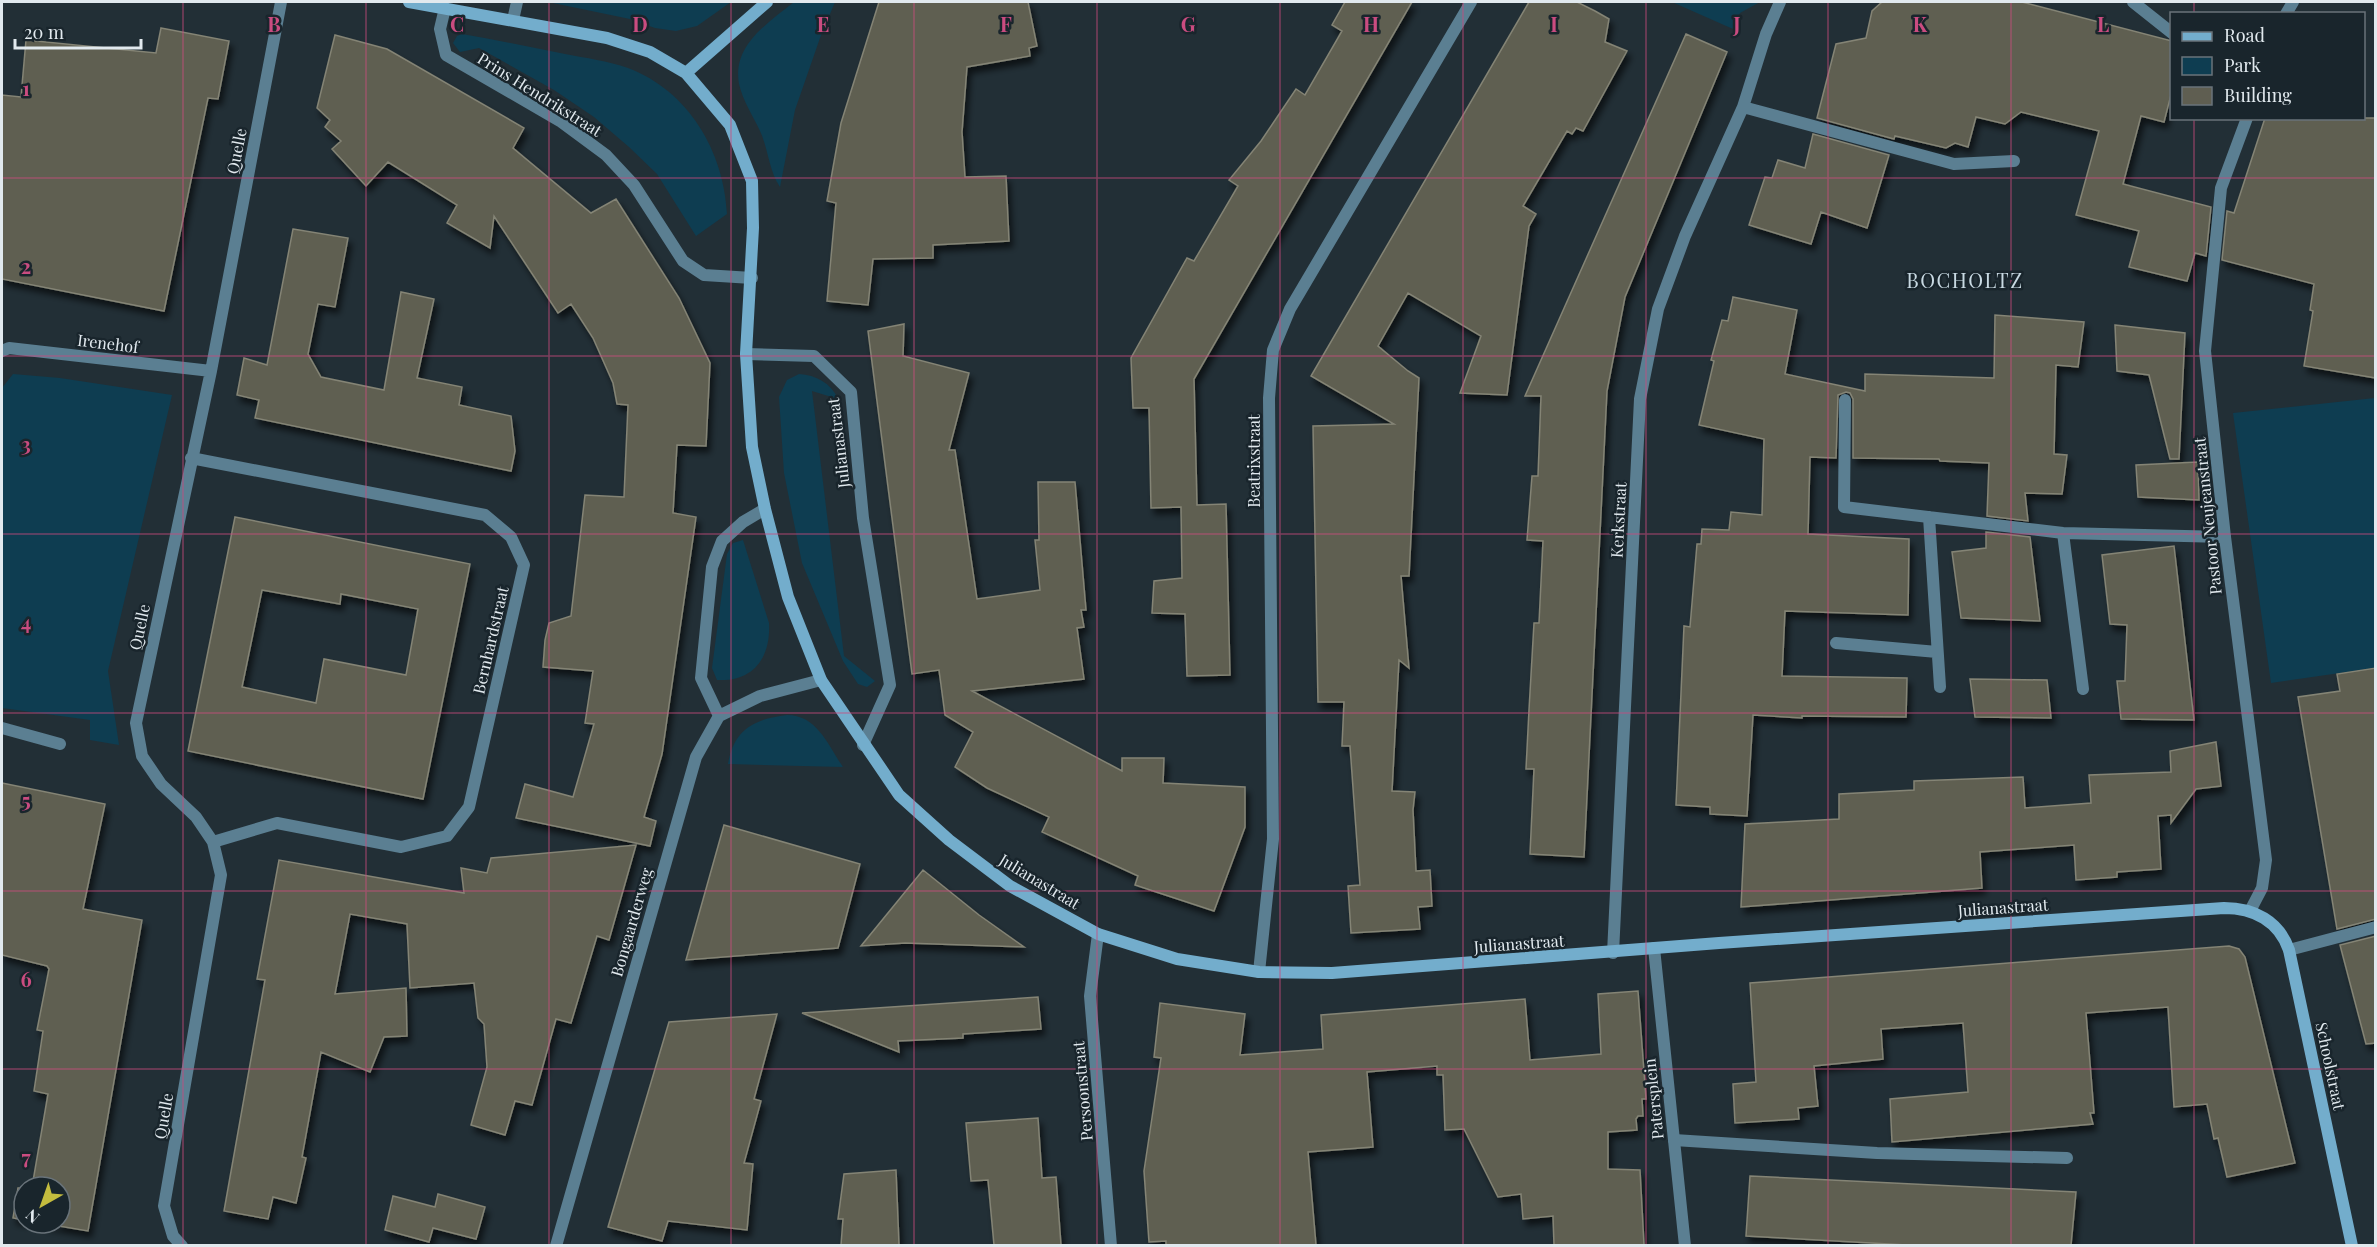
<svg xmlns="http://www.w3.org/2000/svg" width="2377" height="1247" font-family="'Playfair Display',serif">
	<defs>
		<filter id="shadow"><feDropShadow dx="3.5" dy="6" stdDeviation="3" flood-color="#0009"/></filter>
	</defs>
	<rect width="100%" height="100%" fill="#222f36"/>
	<!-- green -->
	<path fill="#0e3d51" d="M548,2H731L697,26L676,31L655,28L630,19Z
		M794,2H835L820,38L795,110L780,187C769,171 768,148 760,131C753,116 743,101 739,84C732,45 768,23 794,2Z
		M1672,2H1760L1740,13L1733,29Z
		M462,34C496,40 531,47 565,54C586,58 608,61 628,68C689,91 724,152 727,214L696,236L657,174L629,147L594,117L554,90L479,48L460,52L453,43L457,36Z
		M13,374L60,378L172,395L108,671L119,745L90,740V720L2,708V388Z
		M799,374C816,375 831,383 838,399L812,391L844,656L875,681L867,687L858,684L843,661L802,563L784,473L779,397L787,380Z
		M2375,398V668L2271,683L2233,413Z
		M743,540L769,623C771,658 753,682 717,680L712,668L727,554L733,543Z
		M787,715C817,715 828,745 843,767L728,764C734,729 754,719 787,715Z"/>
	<!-- building -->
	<path fill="#5f5e51" stroke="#848475" stroke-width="1.5" fill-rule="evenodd" filter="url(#shadow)" d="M879,2H1028L1037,46L1029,48L1030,56L967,67L962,132L965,177L1006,176L1009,241L933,245V258L873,259L868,305L827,301L836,203L827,201L841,123Z
		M1345,2H1412L1194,379L1197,505L1226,504L1230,675L1187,676L1185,614L1152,613L1154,581L1182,578L1181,507L1151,508L1149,408H1133L1131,358L1187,258L1194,261L1238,186L1229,180L1261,141L1296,89L1305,95L1342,31L1332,25Z
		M1529,2H1577L1595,11L1609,19L1605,42L1627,51L1583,131L1576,128L1572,134L1567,131L1523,206L1536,214L1529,226L1507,395L1460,393L1481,336L1408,293L1378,346L1408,371L1419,378L1409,576H1401L1409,668L1399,660L1392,791L1415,792L1413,810L1416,871L1430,870L1432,906L1418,907L1420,929L1351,933L1348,886L1360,885L1350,746H1342L1344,702H1318L1313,426L1394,424L1311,376Z
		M1882,2H2022L2172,41V91L2164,122L2141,116L2123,184L2211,207L2206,256L2195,253L2187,281L2129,267L2139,231L2076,215L2099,131L2021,112L2005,124L1976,117L1968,147L1955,143L1946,148L1895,136L1894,139L1817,118L1836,44L1866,38L1872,11Z
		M161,28L229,41L218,99L208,98L164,311L2,279V95L21,97L26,40L156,53Z
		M1686,34L1727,52L1625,297L1607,391L1584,857L1530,854L1534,769H1526L1529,710L1534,623H1539L1543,541L1527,540L1532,476H1538L1541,396H1525Z
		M335,35L387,49L524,128L513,148L591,213L616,199L679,298L710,363L706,446L677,445L673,513L696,517L662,754L644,817L656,821L650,846L516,818L525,784L573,797L594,724L585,723L593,671L543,667L545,640L549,623L571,616L585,495L624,497L628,405L617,404L613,383L593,338L571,304L558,313L494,216L490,248L447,223L457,205L388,162L366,186L332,149L341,141L325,127L330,120L317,108Z
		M2265,118H2376V378L2304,366L2313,311L2310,310L2314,284L2222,260L2227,211L2234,213Z
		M1813,134L1889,155L1867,228L1821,212L1811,244L1749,225L1765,177L1772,178L1778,160L1805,168Z
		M293,229L348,238L335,307L318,304L308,354L321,377L384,390L401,292L434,299L417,378L462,387L459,405L511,416L515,451L511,471L255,418L259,400L237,395L244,358L267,365Z
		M1733,297L1797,310L1785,374L1865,391V374L1994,378L1995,315L2084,322L2078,367L2056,365L2054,454L2067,455L2062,494L2025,493L2028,521L1987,516L1989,463L1940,461L1939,459L1853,458V399L1850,393L1846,392L1838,395L1836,458L1810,457L1808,534L1909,539L1908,615L1785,611L1782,676L1907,678L1906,717L1802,716V718L1753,715L1747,816L1710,814V807L1676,805L1684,626L1690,627L1697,544H1701L1702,529L1729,530L1731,512L1762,515L1764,439L1699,425L1714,361L1711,360L1722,320L1728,321Z
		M904,324L903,356L969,373L949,450H955L977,599L1040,590L1035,540H1039L1038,482H1075L1086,610H1081L1084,627L1077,628L1084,679L972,691L1122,771V758H1164L1163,783L1245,787V827L1214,911L1135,885L1138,876L1042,832L1049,817L987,788L955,767L973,732L945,715L939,670L912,674L868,331Z
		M2115,325L2185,333L2179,459H2170L2149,375L2117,371Z
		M2198,462L2199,500L2138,497L2136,465Z
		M235,517L470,564L423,799L188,751ZM262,590L340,604L341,594L418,609L406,675L324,659L316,703L242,687Z
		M1986,532L2030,537L2040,621L1961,618L1952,552L1986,548Z
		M2174,546L2194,720L2121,719L2117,681H2125L2127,625L2110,624L2102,555Z
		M2376,668V919L2337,929L2298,697L2340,691L2337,674Z
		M1970,679L2047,680L2051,718L1975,717Z
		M2216,742L2221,786L2196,789L2171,823V815L2158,816L2161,869L2117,872V877L2076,880L2074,845L1980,852L1982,888L1741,907L1745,824L1839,819V794L1914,790V781L2023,777L2025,808L2091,803L2089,775L2171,772L2170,751Z
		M2,783L105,804L83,909L142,920L88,1231L41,1223H60V1187H32L48,1094L34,1091L43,1031L37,1030L49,969L47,966L2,955Z
		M724,825L860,864L838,948L686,960Z
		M636,845L609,940L597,936L571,1023L556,1019L532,1105L515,1101L505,1135L471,1125L487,1067L484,1024L478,1018L474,983L410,988L407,924L350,914L335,994L406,988L407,1036L384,1037L370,1072L321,1052L302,1157L306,1158L296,1203L273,1197L268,1219L224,1211L265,980L257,979L279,860L464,893L461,868L487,873L491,858Z
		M923,870L979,915L1024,947L905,943L861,946Z
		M2376,936V1043L2366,1044L2340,945Z
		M2229,946L2239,949L2245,957L2295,1163L2227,1177L2218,1138L2214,1139L2207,1104L2174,1107L2168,1007L2086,1013L2094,1113H2090L2093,1124L1892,1142L1890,1099L1968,1092L1963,1023L1881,1029L1883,1059L1814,1066L1818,1106L1798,1108L1799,1119L1735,1123L1733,1084L1756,1082L1750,983Z
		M1638,991L1646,1099H1642L1643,1116H1638L1636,1119L1637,1130L1608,1132V1169L1640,1170L1644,1245H1554L1553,1216L1523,1219L1521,1194L1498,1197L1464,1129L1445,1130L1443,1075H1437V1066L1367,1072L1373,1147L1308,1152L1316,1245H1166V1241L1149,1242L1144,1171L1161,1058L1154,1057L1160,1003L1245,1014L1240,1055L1323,1049L1321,1015L1525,999L1530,1060L1601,1054L1598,994Z
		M1038,997L1041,1029L963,1034V1038L898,1041L899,1052L802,1013Z
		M777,1014L754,1099L761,1101L744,1163L753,1164L747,1230L668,1221L662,1241L608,1227L669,1022Z
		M1038,1118L1042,1178L1056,1177L1061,1245H994L988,1180L971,1181L966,1123Z
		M896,1170L899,1245H841L843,1219H838L844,1174Z
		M1750,1176L2076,1192L2071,1245H1907L1746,1236Z
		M18,1188H24V1220L13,1218Z
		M438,1194L485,1207L476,1239L433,1228L429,1242L385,1230L393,1196L435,1207Z"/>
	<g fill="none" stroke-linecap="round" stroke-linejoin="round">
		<!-- lane -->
		<path stroke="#5b7f92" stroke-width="12" d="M445,8L440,29L446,55L560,121L606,155L634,185L683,261L704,275L752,278
			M513,20L517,2
			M1845,400L1844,507L2063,533L2225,537
			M1929,517L1940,687
			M2063,533L2083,689
			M1836,643L1937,652
			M2289,950L2376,927
			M1674,1140L1877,1153L2067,1158"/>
		<!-- street -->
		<path stroke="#5b7f92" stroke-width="12" d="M2133,2L2172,33
			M2286,14L2293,2
			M1743,107L1954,164L2014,161
			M2247,118L2221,188L2205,351L2225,537L2266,860L2262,888L2250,911
			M2,351L9,348L211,371
			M746,354L814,356L851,392L863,518L890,685L863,745
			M191,458L485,515L511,537L524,565L469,807L447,836L401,847L277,823L213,842
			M719,716L701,678L712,567L722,541L743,522L765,509
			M2,728L60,744
			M1098,934L1090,996L1111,1246
			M1654,948L1685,1246
			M1613,953L1640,399L1658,309L1685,236L1743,107L1766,34L1780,2
			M1259,972L1273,839L1269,398L1273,350L1290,309L1471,2
			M182,1246L173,1236L164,1206L221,875L213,842L196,817L161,784L142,756L136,723L211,371L281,2
			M556,1246L696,757L719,716L760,696L821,680"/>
		<!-- secondary -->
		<path stroke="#73adcc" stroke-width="12" d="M409,2L607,38L650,52L686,73L730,125L752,181L753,228L746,354L752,447L765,509L788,597L821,680L899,795L949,840L1010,886L1098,934L1177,959L1259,972L1332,973L1719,943L2224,908C2254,908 2279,921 2289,950L2352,1246
			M686,73L767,2"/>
	</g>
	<!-- grid -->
	<path fill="none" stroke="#ca4c80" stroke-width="1.5" stroke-opacity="0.55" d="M183,2V1246M366,2V1246M549,2V1246M731,2V1246M914,2V1246M1097,2V1246M1280,2V1246M1463,2V1246M1646,2V1246M1828,2V1246M2011,2V1246M2194,2V14M2194,118V1246M2,178H2376M2,356H2376M2,534H2376M2,713H2376M2,891H2376M2,1069H2376"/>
	<g text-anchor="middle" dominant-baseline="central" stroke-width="5" stroke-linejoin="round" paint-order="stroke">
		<!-- street labels -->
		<g font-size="16" fill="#e1e9ee" stroke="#19252c">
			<text transform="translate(540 94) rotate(32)">Prins Hendrikstraat</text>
			<text transform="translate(236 151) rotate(-79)">Quelle</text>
			<text transform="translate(108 343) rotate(7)">Irenehof</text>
			<text transform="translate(838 443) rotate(-97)">Julianastraat</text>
			<text transform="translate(1253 461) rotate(-90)">Beatrixstraat</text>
			<text transform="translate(2207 516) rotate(-96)">Pastoor Neujeanstraat</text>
			<text transform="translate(1618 520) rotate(-87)">Kerkstraat</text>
			<text transform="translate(139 627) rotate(-78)">Quelle</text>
			<text transform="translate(490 640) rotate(-77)">Bernhardstraat</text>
			<text transform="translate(1040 881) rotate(31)">Julianastraat</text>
			<text transform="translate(2003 907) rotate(-4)">Julianastraat</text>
			<text transform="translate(631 922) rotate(-74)">Bongaarderweg</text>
			<text transform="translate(1519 943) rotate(-4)">Julianastraat</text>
			<text transform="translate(2331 1066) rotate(78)">Schoolstraat</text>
			<text transform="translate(1082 1091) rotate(-95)">Persoonstraat</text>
			<text transform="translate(1653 1099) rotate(-96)">Patersplein</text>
			<text transform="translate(163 1116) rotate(-80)">Quelle</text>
		</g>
		<!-- quarter labels -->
		<g font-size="20" letter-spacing="1.5" fill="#c8d9e2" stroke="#19252c">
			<text x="1965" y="279">BOCHOLTZ</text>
		</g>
	</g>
	<g font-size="20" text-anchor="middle" font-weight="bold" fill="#ca4c80" stroke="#19252c" stroke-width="5" stroke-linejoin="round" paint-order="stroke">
		<text x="274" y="32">B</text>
		<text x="457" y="32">C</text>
		<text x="640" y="32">D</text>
		<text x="823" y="32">E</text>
		<text x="1006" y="32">F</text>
		<text x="1188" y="32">G</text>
		<text x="1371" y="32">H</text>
		<text x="1554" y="32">I</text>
		<text x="1737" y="32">J</text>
		<text x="1920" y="32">K</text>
		<text x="2103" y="32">L</text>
		<text x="26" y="96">1</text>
		<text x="26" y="274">2</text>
		<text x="26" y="452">3</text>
		<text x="26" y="630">4</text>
		<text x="26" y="808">5</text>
		<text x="26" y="987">6</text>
		<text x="26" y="1165">7</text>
	</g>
	<!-- border -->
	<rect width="2377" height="1247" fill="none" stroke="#e1e9ee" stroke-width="6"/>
	<!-- legend -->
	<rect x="2170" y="12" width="195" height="108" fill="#19252c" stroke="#69737a" stroke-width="1.5"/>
	<rect x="2182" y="32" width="30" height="9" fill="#73adcc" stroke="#69737a" stroke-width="1.5"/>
	<text x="2224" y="42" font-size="18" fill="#e1e9ee">Road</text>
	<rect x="2182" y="57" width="30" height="18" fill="#0e3d51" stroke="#69737a" stroke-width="1.5"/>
	<text x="2224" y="72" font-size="18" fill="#e1e9ee">Park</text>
	<rect x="2182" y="87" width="30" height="18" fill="#5f5e51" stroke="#69737a" stroke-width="1.5"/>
	<text x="2224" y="102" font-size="18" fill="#e1e9ee">Building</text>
	<!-- north arrow -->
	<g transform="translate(42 1205) rotate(220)"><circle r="28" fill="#19252c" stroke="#69737a" stroke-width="1.5"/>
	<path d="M0-4.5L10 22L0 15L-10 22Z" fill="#c4bc3e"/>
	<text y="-9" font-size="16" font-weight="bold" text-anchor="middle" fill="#e1e9ee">N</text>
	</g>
	<!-- scale -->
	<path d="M15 39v9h126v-9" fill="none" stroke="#e1e9ee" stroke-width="3"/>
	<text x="24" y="39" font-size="18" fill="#e1e9ee" stroke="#19252c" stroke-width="4.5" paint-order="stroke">20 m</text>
</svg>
